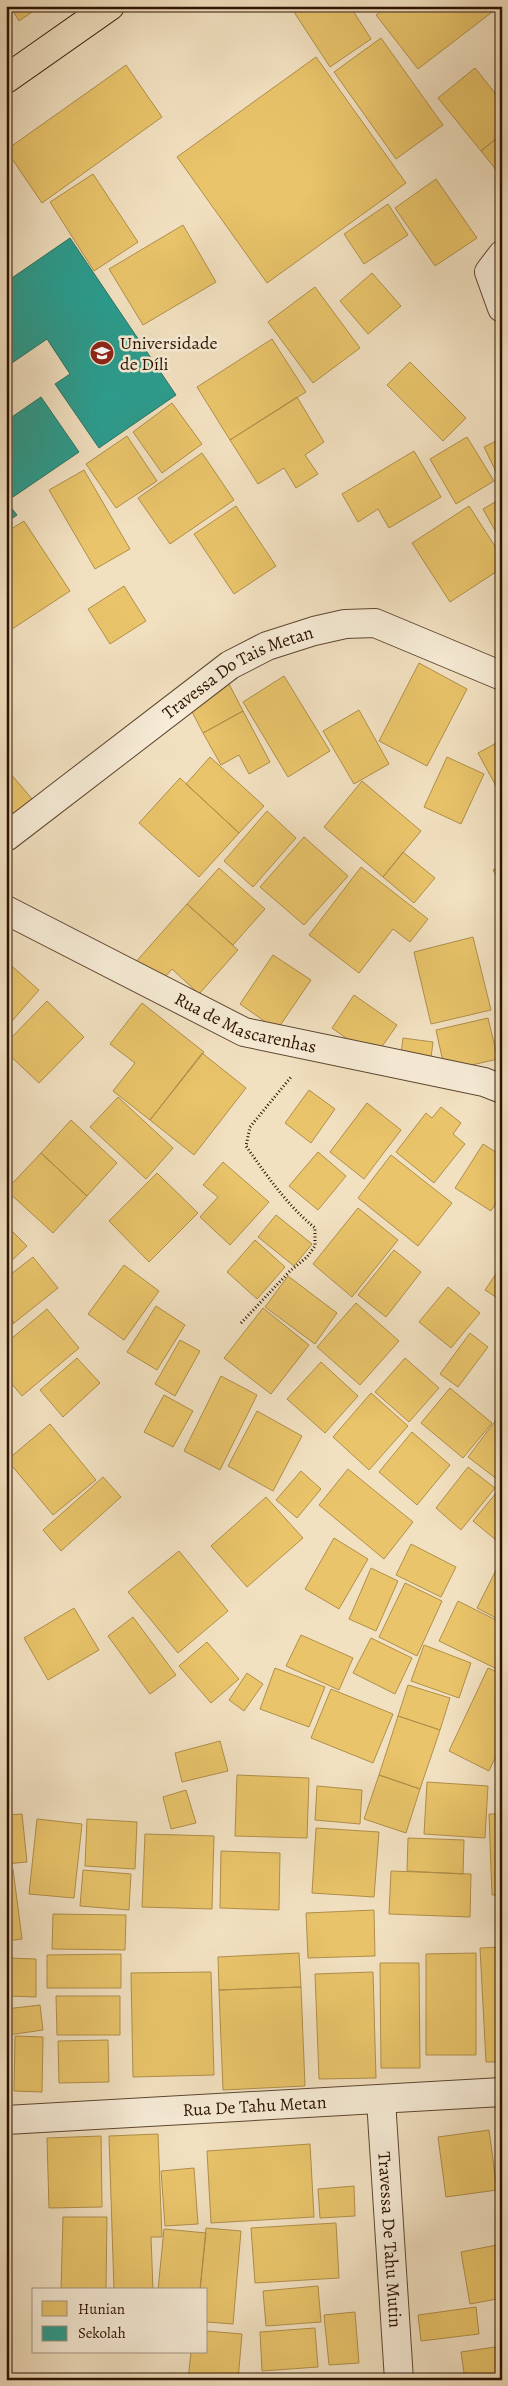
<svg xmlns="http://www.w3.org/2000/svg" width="508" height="2386" font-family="Alegreya,serif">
	<rect width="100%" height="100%" fill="#f2e1c1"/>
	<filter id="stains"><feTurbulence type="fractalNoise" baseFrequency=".004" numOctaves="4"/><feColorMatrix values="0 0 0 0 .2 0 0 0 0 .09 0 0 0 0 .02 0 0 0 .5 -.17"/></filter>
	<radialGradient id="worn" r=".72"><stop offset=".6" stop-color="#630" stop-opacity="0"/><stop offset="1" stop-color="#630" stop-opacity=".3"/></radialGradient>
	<!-- homes -->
	<path fill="#e9c46a" stroke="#b08f4a" d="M10,6H41L19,21Z
		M290,6H350L371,39L330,67Z
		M388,6H500L418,69L376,15Z
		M381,38L443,125L396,159L334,72Z
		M316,57L406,183L267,283L177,157Z
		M126,65L162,117L42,203L6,150Z
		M475,68L495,93L502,87V134L481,151L438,98Z
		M502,134V177L481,151Z
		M93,174L138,242L94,271L50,202Z
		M436,179L477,238L435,266L395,208Z
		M388,204L408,235L364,264L344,234Z
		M183,225L216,282L143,325L109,269Z
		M372,273L401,306L368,334L340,301Z
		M315,287L360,348L313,383L268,322Z
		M272,339L306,392L230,440L197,387Z
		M410,362L466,418L443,441L387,385Z
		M297,397L324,442L305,455L318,474L296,488L284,468L258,484L230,440Z
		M172,403L202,444L162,473L133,432Z
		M127,436L157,481L116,508L86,464Z
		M467,437L494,481L456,504L430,459Z
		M502,438V484L484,447Z
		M414,451L441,497L389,528L378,509L358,522L342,494Z
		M202,453L234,500L170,544L138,498Z
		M84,470L130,549L95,569L49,490Z
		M502,498V543L483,509Z
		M236,506L276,566L234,594L194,534Z
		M469,506L502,557V568L450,602L412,543Z
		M24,521L70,591L6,633V532Z
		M124,586L146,621L110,644L88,609Z
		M419,663L467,689L427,766L379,741Z
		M284,676L330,751L288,777L243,702Z
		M228,682L243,711L203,733L188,704Z
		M359,710L389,764L354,784L323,731Z
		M243,711L270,762L249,774L239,755L221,765L203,733Z
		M502,740V797L478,753Z
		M210,757L264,806L239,833L186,784Z
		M447,757L484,774L461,824L424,807Z
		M10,773L32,799L6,821V776Z
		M180,778L239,833L199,877L139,823Z
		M362,781L421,831L383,877L324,827Z
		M267,811L296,838L253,887L224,861Z
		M304,837L348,876L304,925L260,887Z
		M403,852L435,878L414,903L383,877Z
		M502,865V885L493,870Z
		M361,867L428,919L410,942L393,929L359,973L309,935Z
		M219,868L265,909L233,945L187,904Z
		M187,904L238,950L199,994L172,969L158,985L134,964Z
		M473,937L491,1010L431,1024L414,952Z
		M273,955L311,980L277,1030L240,1004Z
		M6,961L39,990L6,1028Z
		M354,995L397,1025L374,1058L332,1028Z
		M47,1001L84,1037L39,1083L6,1052V1043Z
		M142,1003L204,1052L150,1120L113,1091L135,1063L110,1044Z
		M488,1018L498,1059L445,1071L436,1030Z
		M403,1038L433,1042L430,1066L400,1062Z
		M202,1053L246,1088L194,1155L150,1120Z
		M309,1090L335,1109L311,1143L285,1123Z
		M118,1097L173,1148L146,1179L90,1127Z
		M367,1103L401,1130L364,1179L330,1152Z
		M441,1107L461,1123L453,1134L465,1144L434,1183L396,1152L426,1113L432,1118Z
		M71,1120L117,1163L87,1196L41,1153Z
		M483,1144L502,1156V1193L491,1211L455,1188Z
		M318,1152L346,1176L318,1210L289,1186Z
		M41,1153L87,1196L53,1233L6,1190Z
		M391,1155L452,1203L418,1246L358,1198Z
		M223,1162L269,1202L230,1245L200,1217L218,1197L203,1185Z
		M157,1173L198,1213L149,1262L109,1221Z
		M358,1208L398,1240L352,1297L313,1264Z
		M502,1208V1218L497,1215Z
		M276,1215L312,1244L294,1266L258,1237Z
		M6,1225L27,1246L6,1266Z
		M255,1240L285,1267L257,1299L227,1272Z
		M394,1250L421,1272L386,1317L358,1295Z
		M33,1257L58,1288L14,1323L6,1313V1278Z
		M124,1265L159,1291L124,1340L88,1314Z
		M502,1265V1301L485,1290Z
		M288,1276L337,1313L315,1344L265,1307Z
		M448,1287L480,1313L451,1348L419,1322Z
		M356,1303L399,1341L360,1385L317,1347Z
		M156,1306L185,1325L157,1370L127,1352Z
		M263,1308L309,1345L271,1394L224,1358Z
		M47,1309L79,1348L22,1396L6,1377V1343Z
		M6,1313L14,1323L6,1330Z
		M470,1333L488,1347L458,1387L440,1374Z
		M180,1340L200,1351L175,1396L155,1384Z
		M77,1358L100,1383L63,1417L40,1390Z
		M405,1358L439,1388L409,1422L375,1392Z
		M321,1362L358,1396L325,1433L287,1399Z
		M221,1376L257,1395L220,1470L184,1451Z
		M450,1388L492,1423L463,1458L421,1423Z
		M371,1393L408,1426L369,1470L333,1437Z
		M164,1395L193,1411L173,1447L144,1432Z
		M257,1411L302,1436L273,1491L228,1466Z
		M502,1412V1483L468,1457Z
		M50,1424L96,1480L53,1515L7,1460Z
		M412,1432L450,1465L417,1505L379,1472Z
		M468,1467L495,1488L461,1530L436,1508Z
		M348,1469L413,1522L384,1559L319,1505Z
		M301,1471L321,1489L297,1518L276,1500Z
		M103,1477L121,1497L61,1551L43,1530Z
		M497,1492L502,1496V1545L473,1521Z
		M266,1497L303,1538L247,1587L211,1546Z
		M334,1538L368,1559L339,1609L305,1589Z
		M411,1544L456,1567L441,1597L396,1575Z
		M179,1551L228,1611L178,1653L128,1592Z
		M502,1558V1621L477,1608Z
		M371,1568L398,1581L376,1631L349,1619Z
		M405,1583L442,1601L417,1656L379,1637Z
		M458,1601L502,1623V1659L497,1669L439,1641Z
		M74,1608L99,1650L48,1680L24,1638Z
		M133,1617L176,1675L150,1694L108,1636Z
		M301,1635L353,1658L339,1690L286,1666Z
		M371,1638L412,1658L395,1694L353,1673Z
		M207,1642L239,1679L211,1703L179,1666Z
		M424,1645L471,1663L459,1698L411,1681Z
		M275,1668L325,1687L309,1727L260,1709Z
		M488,1668L502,1674V1743L489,1771L449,1751Z
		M247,1673L263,1684L244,1711L229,1700Z
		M408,1685L450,1698L440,1730L398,1716Z
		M331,1689L393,1714L373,1763L311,1738Z
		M398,1716L440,1730L420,1789L379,1775Z
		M220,1741L228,1771L182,1782L175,1753Z
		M502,1763V1808H501L500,1764Z
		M237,1775L309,1778L307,1838L235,1836Z
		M379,1775L420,1789L406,1833L364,1819Z
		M427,1782L488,1786L485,1838L424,1834Z
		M317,1786L362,1790L360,1824L315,1820Z
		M186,1790L196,1823L171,1829L163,1797Z
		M22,1814L27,1862L6,1864V1815Z
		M489,1814H502V1895H492Z
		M37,1819L82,1824L74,1898L29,1894Z
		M87,1819L137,1822L135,1869L85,1866Z
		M316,1828L379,1832L374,1897L312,1893Z
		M145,1834L214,1836L212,1909L142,1907Z
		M408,1838L464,1840L463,1874L407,1871Z
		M221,1851L280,1853L279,1910L220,1908Z
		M13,1869L22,1939L6,1941V1870Z
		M83,1870L131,1874L129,1910L80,1906Z
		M391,1871L471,1874L470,1917L389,1914Z
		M374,1910L375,1956L308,1958L306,1913Z
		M53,1914L126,1915L125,1950L52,1949Z
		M502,1947V2062H486L480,1948Z
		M299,1953L301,1987L219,1990L218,1957Z
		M476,1953V2055H426V1954Z
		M121,1954V1988H47V1955Z
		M8,1958L36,1959V1997L7,1996Z
		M380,1963H419L420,2068H381Z
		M211,1972L214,2075L133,2077L131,1973Z
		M373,1972L376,2078L319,2079L315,1974Z
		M301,1987L305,2086L223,2090L219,1990Z
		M56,1996H120V2035H57Z
		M40,2005L43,2030L8,2035L6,2009Z
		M15,2036L43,2037L42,2092L14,2091Z
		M108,2040L109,2082L59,2083L58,2041Z
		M489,2130L497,2190L446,2197L438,2137Z
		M158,2134L162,2237H151L153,2290H114L109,2136Z
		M101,2136L102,2207L49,2208L47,2138Z
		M310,2144L314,2217L211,2223L207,2151Z
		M194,2168L198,2224L165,2226L161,2171Z
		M354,2186L355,2216L320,2218L318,2189Z
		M63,2217H107L106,2290H61Z
		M336,2223L339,2278L255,2283L251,2228Z
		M206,2228L241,2231L233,2324L206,2322V2290H200Z
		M164,2229L206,2233L200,2290H158Z
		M502,2244V2298L470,2304L461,2252Z
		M318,2286L321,2322L266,2326L263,2291Z
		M476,2307L479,2334L421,2341L418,2315Z
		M355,2312L359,2363L329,2365L324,2315Z
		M315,2328L318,2367L262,2371L260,2332Z
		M206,2331L242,2334L238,2380H188L191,2352H206Z
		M502,2346V2380H465L461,2352Z
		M34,2376V2380H6V2379Z"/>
	<!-- schools -->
	<path fill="#2a9d8f" stroke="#2b7364" d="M70,238L176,395L99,448L55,384L70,374L47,339L6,367V282Z
		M41,397L79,452L13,497L6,488V421Z
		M6,501L17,515L6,523Z"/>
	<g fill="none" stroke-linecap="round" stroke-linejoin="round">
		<defs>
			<g id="minor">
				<path d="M502,255L489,272L502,308"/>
				<path id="s1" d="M6,837L230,665L267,646L314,631L345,624L375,623L502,676"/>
				<path id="s2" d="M6,910L244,1032L484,1082L502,1089"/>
				<path id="s3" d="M381,2100L399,2380"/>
				<path id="s4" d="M6,2120L502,2092"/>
			</g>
			<path id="major" d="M6,79L110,6"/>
		</defs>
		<!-- minor casing -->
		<use href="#minor" stroke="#5e4630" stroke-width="30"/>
		<!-- major casing -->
		<use href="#major" stroke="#2c1200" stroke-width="30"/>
		<!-- path -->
		<path stroke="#2c1200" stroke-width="3" stroke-dasharray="1 2.5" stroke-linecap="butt" d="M241,1323L290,1271L307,1257L315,1246V1228C287,1205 267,1176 246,1146L250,1127L291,1077"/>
		<!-- minor -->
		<use href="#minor" stroke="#f7ecd7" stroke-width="28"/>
		<!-- major -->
		<use href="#major" stroke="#f2e1c1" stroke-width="28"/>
	</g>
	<!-- icons -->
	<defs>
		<symbol id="university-disc" viewBox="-11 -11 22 22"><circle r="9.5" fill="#8f2418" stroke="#f7ecd7"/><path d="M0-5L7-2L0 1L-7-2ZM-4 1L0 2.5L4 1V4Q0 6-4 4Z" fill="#fff"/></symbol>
	</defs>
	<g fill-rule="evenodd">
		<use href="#university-disc" x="88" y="339" width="28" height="28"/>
	</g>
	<g text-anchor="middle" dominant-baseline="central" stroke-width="5" stroke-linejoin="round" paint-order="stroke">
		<!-- poi labels -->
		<g font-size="18" fill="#2c1200" stroke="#f7ecd7" text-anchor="start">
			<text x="120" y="343">Universidade<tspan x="120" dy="21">de Díli</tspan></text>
		</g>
		<!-- street labels -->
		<g font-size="18" fill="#2c1200" stroke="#f7ecd7">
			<text stroke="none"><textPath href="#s1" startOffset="286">Travessa Do Tais Metan</textPath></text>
			<text stroke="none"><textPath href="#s2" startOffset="266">Rua de Mascarenhas</textPath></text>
			<text stroke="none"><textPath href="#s4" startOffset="249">Rua De Tahu Metan</textPath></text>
			<text stroke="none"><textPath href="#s3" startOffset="140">Travessa De Tahu Mutin</textPath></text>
		</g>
	</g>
	<!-- margin -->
	<rect width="508" height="2386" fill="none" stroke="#f2e1c1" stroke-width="25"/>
	<rect x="8" y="8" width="493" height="2371" fill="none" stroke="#2c1200" stroke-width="2.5"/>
	<rect x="12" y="12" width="483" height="2361" fill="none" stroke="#2c1200"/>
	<!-- legend -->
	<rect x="32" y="2288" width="175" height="65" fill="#f7ecd7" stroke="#a69581"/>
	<rect x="42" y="2301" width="25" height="15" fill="#e9c46a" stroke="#a69581"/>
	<text x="78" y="2314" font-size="15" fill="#2c1200">Hunian</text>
	<rect x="42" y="2326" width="25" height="15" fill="#2a9d8f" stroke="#a69581"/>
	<text x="78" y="2338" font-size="15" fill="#2c1200">Sekolah</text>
	<rect width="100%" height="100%" filter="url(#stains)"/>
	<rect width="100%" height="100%" fill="url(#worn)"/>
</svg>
